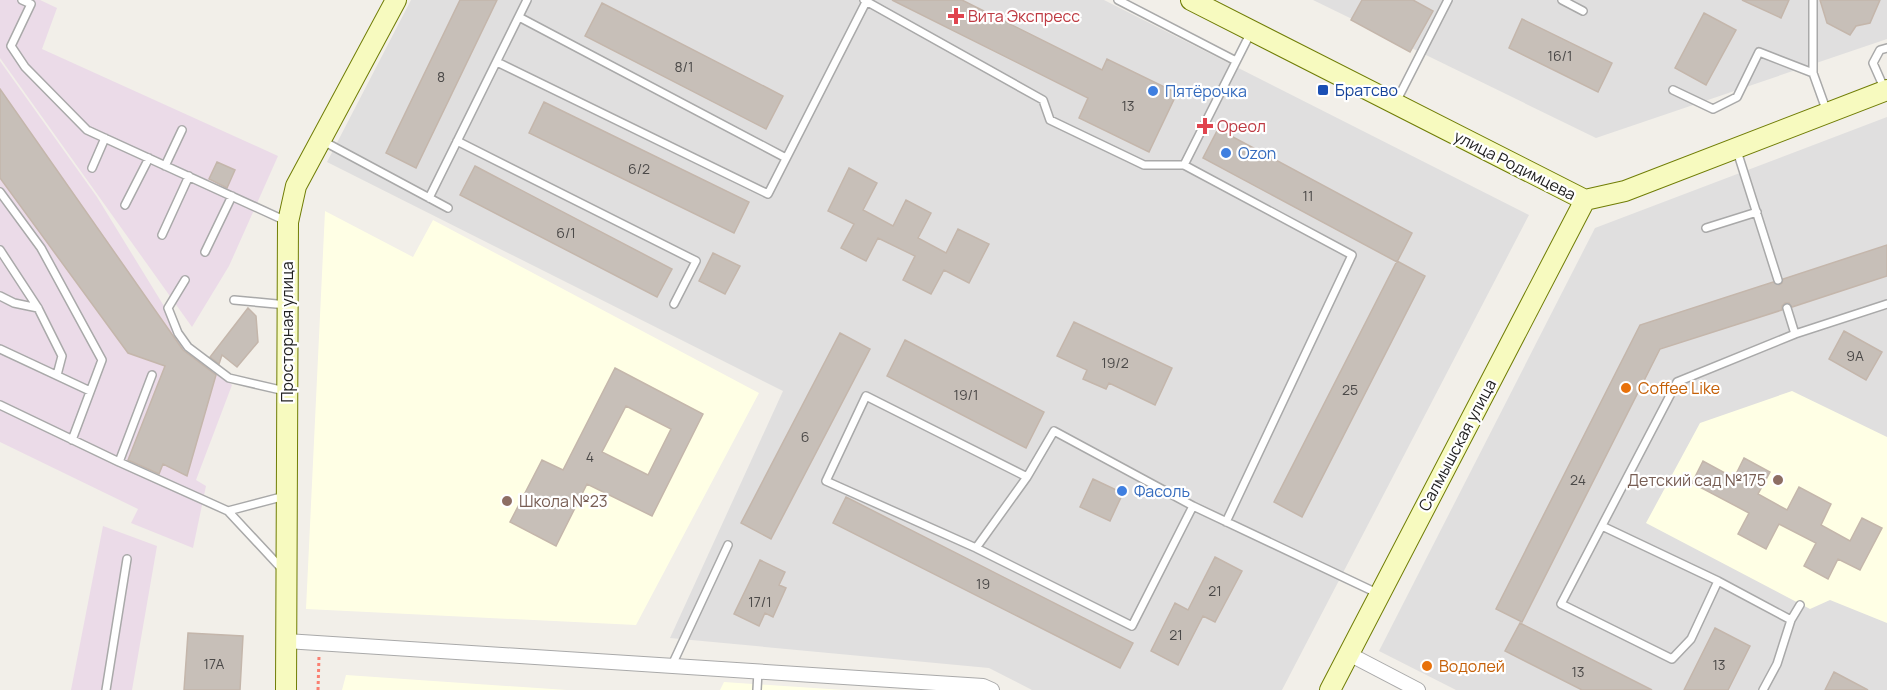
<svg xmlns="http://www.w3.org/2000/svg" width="1887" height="690" font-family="Manrope,sans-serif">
	<rect width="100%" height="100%" fill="#f2efe9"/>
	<!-- residential -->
	<path fill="#e0dfdf" d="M411,0H1104L1529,215L1282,690H1032L989,668L670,638L783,391L327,162Z
		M1313,0H1887V39L1596,138Z
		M1887,117V690H1456L1379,651L1595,228Z"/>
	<!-- industrial -->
	<path fill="#ebdbe8" d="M0,0H40L57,8L42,49L278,156L229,266L192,327L0,58Z
		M0,61L97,197L186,342L232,385L196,480L206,486L193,548L131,523L138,509L0,442Z
		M103,526L157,546L132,690H71Z"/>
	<!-- education -->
	<path fill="#ffffe5" d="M325,211L413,257L433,220L759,393L636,625L306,609Z
		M1792,391L1887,437V623L1830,600L1810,609L1646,523L1700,423Z
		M346,675L567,690H342Z
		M724,682L844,690H720Z"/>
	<!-- building -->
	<path fill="#c7bfb8" stroke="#c4b6ab" stroke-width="1.5" fill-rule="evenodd" d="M460,0H497L416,168L386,153Z
		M892,0H962L1102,70L1107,59L1177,93L1149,152L1079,118L1088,98Z
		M1362,0H1413L1433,11L1410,52L1351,20Z
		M1742,0H1789L1781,18Z
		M1820,0H1880L1870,23L1856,26L1850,35L1827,23Z
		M602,3L783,96L766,129L585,36Z
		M1704,13L1736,30L1706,85L1675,68Z
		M1522,19L1612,63L1598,92L1509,48Z
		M0,89L183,350L216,375L187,476L163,464L159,474L128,460L165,366L128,353L0,178Z
		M544,102L749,202L734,233L529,133Z
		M1218,129L1412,233L1397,262L1203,158Z
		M217,162L235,170L227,188L209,179Z
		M475,166L672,269L657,297L460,195Z
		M849,168L877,183L863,210L893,226L906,200L931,213L918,238L946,253L958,229L989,244L969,283L944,270L931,294L903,280L915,256L878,238L866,261L841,248L854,224L828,211Z
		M1887,245V276L1792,307L1789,303H1785L1782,306V310L1660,349L1522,622L1496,609L1640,325L1773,282L1779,285L1782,283L1783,279Z
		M713,253L740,266L725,294L699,281Z
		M1397,261L1425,276L1302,517L1274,502Z
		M248,308L256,316L258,342L237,367L222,355L219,364L210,357Z
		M1074,322L1172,368L1155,405L1109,383L1106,389L1083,379L1087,370L1057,356Z
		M1844,331L1882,352L1866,380L1829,359Z
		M840,333L870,349L771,539L741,523Z
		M905,340L1044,412L1026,448L887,376Z
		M615,368L703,414L652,516L587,484L556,546L510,522L542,460L563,470ZM626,406L671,429L648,475L602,452Z
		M1744,458L1770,472L1758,494L1787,510L1799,487L1831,504L1821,525L1850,541L1862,518L1882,528L1860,570L1838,559L1828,579L1804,566L1816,543L1779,524L1766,549L1738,534L1749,513L1692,483L1703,461L1734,478Z
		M1093,479L1123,493L1110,521L1080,507Z
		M846,497L1133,643L1120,668L833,523Z
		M1215,557L1242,571L1215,622L1203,616L1178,665L1151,651L1175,603L1188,610Z
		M760,560L785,572L779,585L786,588L773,617L765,613L759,626L734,614Z
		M1520,623L1652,690H1582L1505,651Z
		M1715,628L1750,646L1728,690H1684Z
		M188,633L243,636L240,690H184Z
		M1834,672L1868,690H1825Z"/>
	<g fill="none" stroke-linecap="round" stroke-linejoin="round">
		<defs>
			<path id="lane" d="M22,0L31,4L11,46L25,67L87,130L286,221
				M864,0L1043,100L1050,120L1144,165H1184L1352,255L1226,522
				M1118,0L1236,61
				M1562,0L1583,11
				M1813,0V73L1827,112
				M519,17L786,158
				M497,62L768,194L867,0
				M1673,90L1713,109L1737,97L1759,52L1813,73
				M1885,90L1873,63L1880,50L1887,48
				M1396,102L1448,0
				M323,141L448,208
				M457,141L696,261L674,304
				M1737,151L1778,280
				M1184,165L1250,34
				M165,166L182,130
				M92,168L105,138
				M0,192L41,248L102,360L72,440
				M429,198L527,0
				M125,205L149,158
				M1706,228L1757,212
				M162,235L189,176
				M0,250L38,308L62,356L57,375
				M205,252L232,196
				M185,280L168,308L178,333L188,347L229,378L285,391
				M0,296L14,303L38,308
				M234,300L287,305
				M1795,334L1887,304
				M0,349L90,391
				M0,405L119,462L228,511L282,569
				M119,462L152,375
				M1027,477L866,396L826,481L976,548L1132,626L1193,506L1379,594
				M228,511L285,496
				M1602,526L1718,581
				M976,548L1027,477L1054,431L1193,506
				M1791,620L1800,605
				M672,665L728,545
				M106,690L127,559
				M757,690L758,671
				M1763,690L1777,664L1791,620L1718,581L1691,639L1672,659L1561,604L1677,382L1795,334L1787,308"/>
			<path id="street" d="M286,641L983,686L992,690
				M1349,654L1418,690"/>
			<path id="secondary" d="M1191,0L1585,200L1625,191L1887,90
				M286,690L288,222L296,186L396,0
				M1330,690L1585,200"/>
		</defs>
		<!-- lane casing -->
		<use href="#lane" stroke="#a9a9a9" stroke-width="10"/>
		<!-- street casing -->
		<use href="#street" stroke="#a9a9a9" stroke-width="16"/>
		<!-- secondary casing -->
		<use href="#secondary" stroke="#707d05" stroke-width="22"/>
		<!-- path -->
		<path stroke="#fa8072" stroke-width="3" stroke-dasharray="3 3" stroke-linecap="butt" d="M318,690L319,656"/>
		<!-- lane -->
		<use href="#lane" stroke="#fff" stroke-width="7"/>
		<!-- street -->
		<use href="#street" stroke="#fff" stroke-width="14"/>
		<!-- secondary -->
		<use href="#secondary" stroke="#f7fabf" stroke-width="20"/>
	</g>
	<!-- markers -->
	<g fill="#e0444e" stroke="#fff" stroke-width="2">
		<path d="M953 7h6v6h6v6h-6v6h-6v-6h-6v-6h6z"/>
		<path d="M1202 117h6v6h6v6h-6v6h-6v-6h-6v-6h6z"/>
	</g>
	<rect fill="#1a4fb4" stroke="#fff" stroke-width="2" x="1317" y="84" width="12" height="12" rx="3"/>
	<g fill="#3f7fe0" stroke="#fff" stroke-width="2">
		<circle cx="1153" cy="91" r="6"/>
		<circle cx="1226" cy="153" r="6"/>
		<circle cx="1122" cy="491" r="6"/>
	</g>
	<g fill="#e8710a" stroke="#fff" stroke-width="2">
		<circle cx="1626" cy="388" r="6"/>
		<circle cx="1427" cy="666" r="6"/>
	</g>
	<g fill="#8d6e63" stroke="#fff" stroke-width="2">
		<circle cx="1778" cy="480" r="6"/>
		<circle cx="507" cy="501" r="6"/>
	</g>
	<g text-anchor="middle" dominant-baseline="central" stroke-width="4.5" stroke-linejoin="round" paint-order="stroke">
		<!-- number labels -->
		<g font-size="14" fill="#4b4948">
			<text x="1560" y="55">16/1</text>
			<text x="684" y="66">8/1</text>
			<text x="441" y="76">8</text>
			<text x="1128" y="105">13</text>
			<text x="639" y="168">6/2</text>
			<text x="1308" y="195">11</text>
			<text x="566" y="232">6/1</text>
			<text x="1855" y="355">9А</text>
			<text x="1115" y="362">19/2</text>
			<text x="1350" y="389">25</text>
			<text x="966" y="394">19/1</text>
			<text x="805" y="436">6</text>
			<text x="590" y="456">4</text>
			<text x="1578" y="479">24</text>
			<text x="983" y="583">19</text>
			<text x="1215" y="590">21</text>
			<text x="760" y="601">17/1</text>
			<text x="1176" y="634">21</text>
			<text x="214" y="663">17А</text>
			<text x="1719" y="664">13</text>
			<text x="1578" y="671">13</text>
		</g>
		<!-- health labels -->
		<g font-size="16" fill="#be3a42" stroke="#fff" text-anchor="start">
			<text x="968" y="16">Вита Экспресс</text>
			<text x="1217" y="126">Ореол</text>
		</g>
		<!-- transit labels -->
		<g font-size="16" fill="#164399" stroke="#fff" text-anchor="start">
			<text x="1335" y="90">Братсво</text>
		</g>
		<!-- shop labels -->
		<g font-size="16" fill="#366cbe" stroke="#fff" text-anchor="start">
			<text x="1165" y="91">Пятёрочка</text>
			<text x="1238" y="153">Ozon</text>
			<text x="1134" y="491">Фасоль</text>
		</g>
		<!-- street labels -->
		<g font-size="16" fill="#222" stroke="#fff">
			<text transform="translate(1515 165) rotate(27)">улица Родимцева</text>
			<text transform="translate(287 332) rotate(-90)">Просторная улица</text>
			<text transform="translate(1457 445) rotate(-62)">Салмышская улица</text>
		</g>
		<!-- food labels -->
		<g font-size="16" fill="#c56008" stroke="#fff" text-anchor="start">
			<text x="1638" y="388">Coffee Like</text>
			<text x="1439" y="666">Водолей</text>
		</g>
		<!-- education labels -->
		<g font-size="16" fill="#785e54" stroke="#fff" text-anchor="end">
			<text x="1766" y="480">Детский сад №175</text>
			<text x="519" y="501" text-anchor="start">Школа №23</text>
		</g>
	</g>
</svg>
